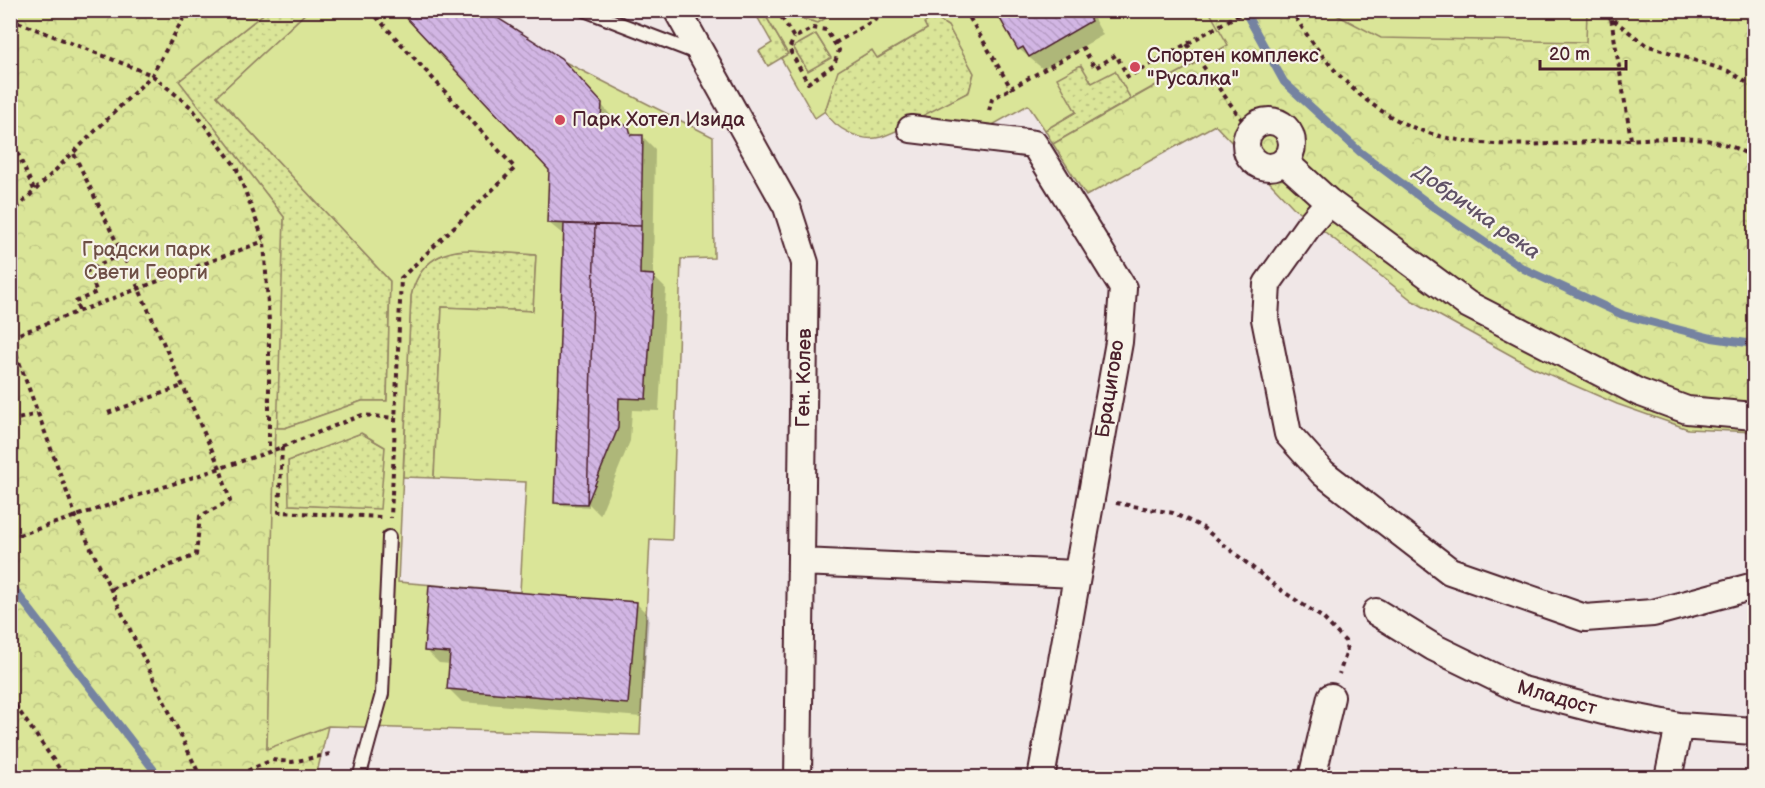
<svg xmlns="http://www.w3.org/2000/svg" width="1765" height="788" font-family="'Balsamiq Sans',sans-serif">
	<defs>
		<pattern id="grass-dots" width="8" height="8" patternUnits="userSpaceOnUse" patternTransform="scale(1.5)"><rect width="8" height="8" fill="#dae598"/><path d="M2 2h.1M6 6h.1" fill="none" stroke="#bdc483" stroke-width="1.8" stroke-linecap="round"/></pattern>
		<pattern id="park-crowns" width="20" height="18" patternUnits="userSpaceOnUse" patternTransform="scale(1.5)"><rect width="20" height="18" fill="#dae598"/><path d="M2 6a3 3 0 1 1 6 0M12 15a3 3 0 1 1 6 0" fill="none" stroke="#bdc483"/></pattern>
		<pattern id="building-back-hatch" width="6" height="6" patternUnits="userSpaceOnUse" patternTransform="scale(1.5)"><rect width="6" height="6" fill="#d2b6e4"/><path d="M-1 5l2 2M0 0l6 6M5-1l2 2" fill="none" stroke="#b69cc4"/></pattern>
	</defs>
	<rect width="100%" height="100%" fill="#f0e7e7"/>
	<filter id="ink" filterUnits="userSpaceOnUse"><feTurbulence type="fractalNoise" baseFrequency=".0167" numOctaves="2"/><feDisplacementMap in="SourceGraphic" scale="12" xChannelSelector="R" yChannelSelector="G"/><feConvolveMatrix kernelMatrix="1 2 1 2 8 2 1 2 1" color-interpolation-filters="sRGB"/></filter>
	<g filter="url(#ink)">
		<!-- grass -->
		<path fill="url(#grass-dots)" stroke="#928262" stroke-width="1.5" d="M267,11H308L217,96L390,281L387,401H362L285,428H275L284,217L179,81Z
			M754,11H763L788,54L768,66L759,51L772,43Z
			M791,11H839L818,23L794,17Z
			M934,17L948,26L974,73L969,92C941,106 911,127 881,137C861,143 834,128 825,111L837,71L872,50L878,58L927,29L924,23Z
			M816,34L831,58L808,72L793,47Z
			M1081,64L1115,71L1131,99L1053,144L1045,130L1076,112L1056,78Z
			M470,250L536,255L533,311L442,307L434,478L403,477L411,296C418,265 438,250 470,250Z
			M361,433L385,447L381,510L288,505V461Z"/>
		<!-- park -->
		<path fill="url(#park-crowns)" stroke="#928262" stroke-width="1.5" d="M1674,10L1691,15V11H1754V432L1688,429L1617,404L1532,367L1413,301L1293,207L1215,125L1086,196L1053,144L1227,45L1209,11Z
			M10,11H267L179,81L284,217L267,748L328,726L316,777H11Z"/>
		<!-- pitch -->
		<path fill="#dae598" stroke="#928262" stroke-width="1.5" fill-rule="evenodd" d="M839,10L1209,11L1228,45L1131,99L1115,71L1092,83L1081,65L1057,78L1076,112L1045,130L1028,105L989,127L918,118L969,92L974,73L948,26L934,17L924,23L927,29L877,58L872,50L838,71L825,111L815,118L781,58L788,54L763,11H791L794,17L818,23ZM816,34L831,58L808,71L793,47Z
			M308,11H485L563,61L713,137L714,258L681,259L672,540L650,539L640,735L328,726L267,749L275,428H285L362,401H387L390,281L217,96ZM470,250L536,255L533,311L442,307L434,478L526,482L520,592L398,582L411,296C418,265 438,250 470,250ZM361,433L385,447L380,509L289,505L288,461Z
			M1329,11H1587L1586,42L1381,38Z"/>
		<!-- shadow -->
		<path fill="#0003" d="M997,10H1089L1103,35L1043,69L1019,49Z
			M574,73L614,119H619L636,136H642L655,149L653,276L666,289L659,411L632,410L630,441L600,515L589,504V507L558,505L555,502L565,236L549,223Z
			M636,603L649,616L641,717L462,702L449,689L451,664L439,663L426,650Z"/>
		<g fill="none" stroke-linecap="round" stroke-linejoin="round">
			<!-- stream -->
			<path stroke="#7583a1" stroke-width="8" d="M1244,10L1284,82L1360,152L1436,209L1524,269L1623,315L1712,338L1754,344
				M10,584L160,778"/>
		</g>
		<!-- building -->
		<path fill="url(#building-back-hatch)" stroke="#4a1f2b" stroke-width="1.5" d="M399,10H485L561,58L602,103L601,117L619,118V122L629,127L631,135H643L641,226L547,223L549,170Z
			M995,10H1085L1091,21L1029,57L1023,47L1018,50Z
			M564,224L595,225L587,504L554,503Z
			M595,225L641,226L640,274L654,275L646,399L619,398L618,428L587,504Z
			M429,585L637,602L628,704L447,689L450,653L424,651Z"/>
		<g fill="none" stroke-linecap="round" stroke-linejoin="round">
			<defs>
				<path id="service" d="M584,10L699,54
					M359,778L382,694L389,537"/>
				<path id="minor" d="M677,10L787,207L805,263L798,778
					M1246 144a23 23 0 1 1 46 0a23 23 0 1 1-46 0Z
					M911,129L1034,144L1123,288L1119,342L1041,778
					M1284,161L1329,202L1467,304L1638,392L1687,410L1754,416
					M1329,202L1309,225L1267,284L1265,319L1288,434L1323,473L1450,571L1585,618L1653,613L1754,586
					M801,562L1076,574
					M1376,612L1433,647L1519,689L1603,711L1679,726L1754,731
					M1312,778L1331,697
					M1668,778L1679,726"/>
			</defs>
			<!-- service casing -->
			<use href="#service" stroke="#4a1f2b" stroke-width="16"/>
			<!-- minor casing -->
			<use href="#minor" stroke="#4a1f2b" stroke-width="30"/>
			<!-- path -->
			<path stroke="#4a1f2b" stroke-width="4" stroke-dasharray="4.5 4.5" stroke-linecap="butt" d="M370,10L515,168L401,278L391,518
				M777,10L794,38L813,28L826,30L839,50L834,65L808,83L789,49L794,38
				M965,10L1011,88L1083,48L1095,68L1116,55L1128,77L1247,10
				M1291,10C1387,168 1481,147 1645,139C1681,137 1724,136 1754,159
				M1600,10L1611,18
				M10,12L16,10
				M10,19L152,75L192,108L236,167L264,241L269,321V452
				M835,43L892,10
				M1187,44L1250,131
				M989,111L992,99L1011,88
				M10,136L35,192
				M1631,139L1611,18L1646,45L1728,71L1754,87
				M1746,152L1754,141
				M74,154L138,287L220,468L230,501L200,516L196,555L111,589
				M10,215L152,75L188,10
				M79,310L75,302L97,292L87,270L122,254
				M10,337L76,517L201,778
				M11,337L264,241
				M108,413L182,386
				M10,421L37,414
				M282,447L279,512L381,517
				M1116,503L1173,513L1202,527L1278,588L1323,618L1345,641L1347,651L1339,674
				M10,538L269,452L362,415L395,418
				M10,698L66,778
				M231,778L272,760L292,762L330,754"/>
			<!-- service -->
			<use href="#service" stroke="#f7f3e8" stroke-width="12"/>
			<!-- minor -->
			<use href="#minor" stroke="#f7f3e8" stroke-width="26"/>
		</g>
	</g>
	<!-- markers -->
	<g fill="#d1495b" stroke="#f7f3e8" stroke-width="2">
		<circle cx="1135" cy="67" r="6"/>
		<circle cx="560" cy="120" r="6"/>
	</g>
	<g text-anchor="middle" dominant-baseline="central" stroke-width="4.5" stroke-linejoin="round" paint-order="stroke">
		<!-- poi labels -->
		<g font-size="20" fill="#4a1f2b" stroke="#f7f3e8" text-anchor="start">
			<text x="1147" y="56">Спортен комплекс<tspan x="1147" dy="23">"Русалка"</tspan></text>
			<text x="572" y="120">Парк Хотел Изида</text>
		</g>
		<!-- park labels -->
		<g font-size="20" fill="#6e5046" stroke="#f7f3e8">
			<text x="146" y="250">Градски парк<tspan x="146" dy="23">Свети Георги</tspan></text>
		</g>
		<!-- street labels -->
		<g font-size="20" fill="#4a1f2b" stroke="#f7f3e8">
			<text transform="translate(804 378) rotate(-89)">Ген. Колев</text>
			<text transform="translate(1110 389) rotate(-81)">Брацигово</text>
			<text transform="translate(1557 698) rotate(16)">Младост</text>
		</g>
		<!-- water labels -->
		<g font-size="21" font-style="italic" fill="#605166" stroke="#f7f3e8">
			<text transform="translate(1477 212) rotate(35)">Добричка река</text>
		</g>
	</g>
	<!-- margin -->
	<rect width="1765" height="788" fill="none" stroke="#f7f3e8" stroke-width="36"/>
	<rect x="18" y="18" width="1729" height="752" fill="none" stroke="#4a1f2b" stroke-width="2" filter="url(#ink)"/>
	<!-- scale -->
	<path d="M1540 60v9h86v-9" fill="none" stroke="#4a1f2b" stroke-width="3"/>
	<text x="1549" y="60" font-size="18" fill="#4a1f2b" stroke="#f7f3e8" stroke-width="4.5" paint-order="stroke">20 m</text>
</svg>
